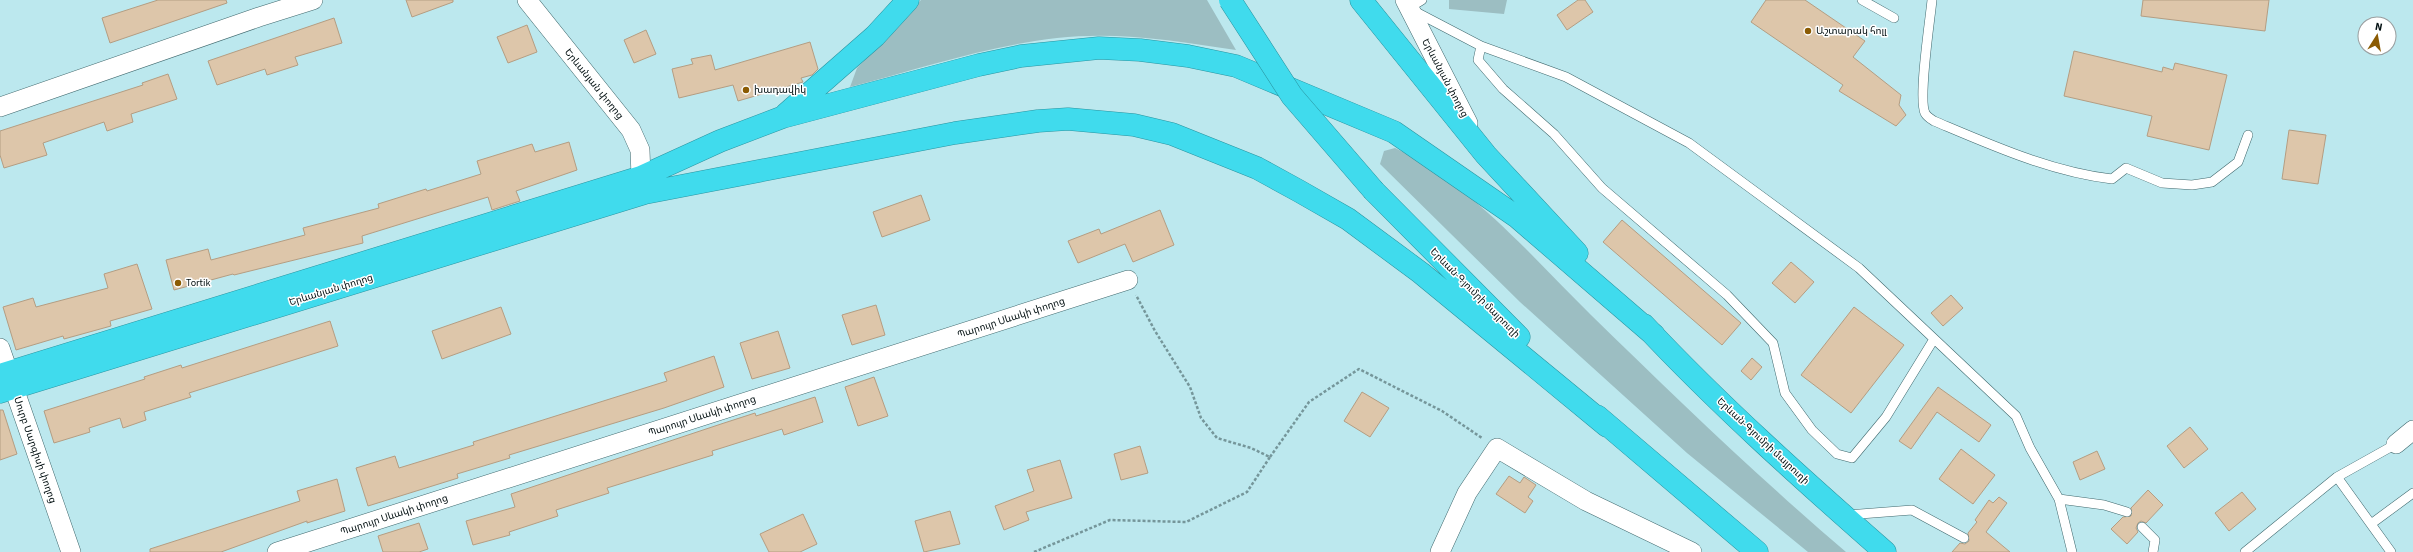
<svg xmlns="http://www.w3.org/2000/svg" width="2413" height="552" font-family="'Source Sans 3','Noto Sans Armenian',sans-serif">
	<rect width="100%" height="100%" fill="#bce8ee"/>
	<!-- green -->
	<path fill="#9cbec2" d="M921,0H1207L1236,50C1176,41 1118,31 1057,38C987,46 918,69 850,87L857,68Z
		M1449,0H1507L1504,14L1449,9Z
		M1395,148C1470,183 1533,258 1591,315C1674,396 1758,477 1846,552H1808L1687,453L1520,302L1380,164L1384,151Z"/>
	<!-- building -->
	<path fill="#ddc6aa" stroke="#b49d82" d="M158,0H226L227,3L110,43L102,18Z
		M406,0H453V2L412,17Z
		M1578,0H1585L1593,12L1567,30L1557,15Z
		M1766,0H1805L1865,41L1853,57L1901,95L1899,105L1906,115L1896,126L1839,91L1843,85L1751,22Z
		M2143,0H2269L2265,31L2141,16Z
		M334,18L342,43L295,57L298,65L267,75L265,69L217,85L208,61Z
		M527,25L537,52L508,63L497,37Z
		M646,30L656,54L634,63L624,40Z
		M810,42L818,69L812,75L801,78L803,82L738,101L733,85L679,98L672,69L693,64L691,59L711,55L715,70Z
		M2074,51L2162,72L2163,67L2173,70L2175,63L2227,75L2209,150L2147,136L2152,116L2064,96Z
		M168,74L177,99L131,114L133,122L107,131L104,122L43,143L47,155L4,168L0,155V131L143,85L142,83Z
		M2289,130L2326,135L2318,184L2282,179Z
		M569,142L577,170L516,191L520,201L492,210L488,197L362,236L363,243L234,275L233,274L174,290L166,260L208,249L211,260L305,235L303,228L379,208L378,204L426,189L427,191L481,174L477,161L532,144L535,152Z
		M921,195L930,220L882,237L873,212Z
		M1160,210L1174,245L1133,262L1125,244L1078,263L1068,241L1099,229L1101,234Z
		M1622,220L1741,323L1722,345L1603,242Z
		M1791,262L1814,282L1795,303L1772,283Z
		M137,264L152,309L110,321L111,326L64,339L63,336L16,350L3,307L33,298L36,307L108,288L104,274Z
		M1951,295L1963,308L1943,326L1931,313Z
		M876,305L885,335L852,345L842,315Z
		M501,307L511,334L442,359L432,331Z
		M1854,307L1904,345L1851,413L1801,375Z
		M330,321L338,346L189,393L191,397L144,412L146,420L123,428L120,418L89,428L90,432L54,443L44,411L145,379L144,377L181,365L182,368Z
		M778,331L790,368L752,379L740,343Z
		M714,356L724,387L664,408L509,455L510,458L457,474L458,478L368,506L356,468L395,456L399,468L474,445L473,442L667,381L664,373Z
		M1752,358L1762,367L1751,380L1741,371Z
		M874,377L888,416L858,426L845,387Z
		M1938,387L1991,425L1979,442L1937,412L1911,449L1899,441Z
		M1362,392L1389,408L1370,437L1344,421Z
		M815,397L823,422L784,435L782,429L712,451L713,455L607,488L609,493L556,510L558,516L509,532L510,535L473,545L466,521L515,507L511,494L721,424L755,413L756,416Z
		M0,410H3L17,454L0,460Z
		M2190,427L2208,449L2184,468L2167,446Z
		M1140,446L1148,473L1121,480L1114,454Z
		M1961,449L1995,475L1973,504L1939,479Z
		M2097,451L2105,469L2080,480L2073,462Z
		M1060,460L1072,498L1026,512L1029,520L1004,530L995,506L1034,491L1027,470Z
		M1509,476L1520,483L1524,477L1536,485L1528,497L1533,501L1525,513L1496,494Z
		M337,479L345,511L307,523V521L221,552H150V549L300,501L297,491Z
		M2148,490L2163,505L2146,523L2141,521L2138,523L2136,528L2138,532L2127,544L2111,529L2123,517L2131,516V508Z
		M2242,492L2256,509L2229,531L2215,513Z
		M1999,497L2007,503L1986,532L2010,552H1952L1960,543L1965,544L1969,541L1968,533L1977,522L1975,520L1989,500L1993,503Z
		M950,511L960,544L924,552L915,521Z
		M803,514L817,544L800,552H769L760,534Z
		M419,523L428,549L419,552H383L378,536Z"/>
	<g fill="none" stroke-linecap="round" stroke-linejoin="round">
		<defs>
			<path id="lane" d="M1862,0L1894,18
				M1932,0C1930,21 1918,98 1925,113C1927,117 1931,119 1934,121C1991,145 2051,172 2112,179L2126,168L2162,183L2192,185L2212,182L2238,162L2248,135
				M1409,8L1422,0
				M1414,11L1481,46L1566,77L1689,143L1859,268L2016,416L2030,448L2059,499L2072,552
				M1481,46L1478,60L1503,89L1554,134L1602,188L1727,295L1773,343L1785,393L1812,430L1837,454L1852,458L1886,417L1934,339
				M2337,477L2391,552
				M2059,499L2104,505L2127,512
				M1847,515L1912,510L1964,538
				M2371,524L2413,493
				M2142,527L2155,540L2153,552
				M2245,552L2337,477L2396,444"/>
			<path id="street" d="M527,0L631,130L640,150L641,177L645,190
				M1405,0L1468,123
				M0,107L259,17L313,0
				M0,348L71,552
				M2396,444L2413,430
				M277,552L1128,280
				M1440,552L1467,493L1497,448L1586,501L1692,552"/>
			<path id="highway" d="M1361,0L1486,155L1577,253
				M786,114L875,36L908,0
				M1374,191L1519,337
				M1644,325C1720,406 1802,479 1885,552
				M0,375L641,177L720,141L783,117L979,65L1021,56L1099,48L1140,50L1188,56L1236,66L1394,132L1517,217L1654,335
				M0,392L645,193L955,133L1038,121L1068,119L1134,125L1172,134L1257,168L1299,191L1348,219L1421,273L1607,426
				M1597,416L1757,552"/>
		</defs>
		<!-- lane casing -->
		<use href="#lane" stroke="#40696e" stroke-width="10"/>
		<!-- street casing -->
		<use href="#street" stroke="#40696e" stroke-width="20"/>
		<!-- highway casing -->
		<use href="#highway" stroke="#2a94a0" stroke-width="23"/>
		<!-- path -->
		<path stroke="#75969a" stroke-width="2.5" stroke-dasharray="3 2" stroke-linecap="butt" d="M1270,457L1309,402L1359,369L1442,411L1482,438
			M1034,552L1110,520L1186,522L1247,492L1270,457L1251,448L1217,438L1201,418L1190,387L1155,331L1136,295"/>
		<!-- lane -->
		<use href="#lane" stroke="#fff" stroke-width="9"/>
		<!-- street -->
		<use href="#street" stroke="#fff" stroke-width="19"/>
		<!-- highway -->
		<use href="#highway" stroke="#40dbed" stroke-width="22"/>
		<defs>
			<path id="highway-bridge" d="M1230,0L1292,96L1374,191"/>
		</defs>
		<!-- highway-bridge casing -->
		<use href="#highway-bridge" stroke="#2a94a0" stroke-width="23" stroke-linecap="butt"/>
		<!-- highway-bridge -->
		<use href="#highway-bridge" stroke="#40dbed" stroke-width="22"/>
	</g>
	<!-- markers -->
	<g fill="#8b5b03" stroke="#fff" stroke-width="1.5">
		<circle cx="1808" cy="31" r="4"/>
		<circle cx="746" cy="90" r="4"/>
		<circle cx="178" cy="283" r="4"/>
	</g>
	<g text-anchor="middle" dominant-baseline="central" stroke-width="3" stroke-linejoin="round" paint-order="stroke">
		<!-- poi labels -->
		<g font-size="10" fill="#020f11" stroke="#fff" text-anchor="start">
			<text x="1816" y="31">Աշտարակ հոլլ</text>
			<text x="754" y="90">խադավիկ</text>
			<text x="186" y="283">Tortik</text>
		</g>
		<!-- street labels -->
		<g font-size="10" fill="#020f11" stroke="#fff">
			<text transform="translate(1445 78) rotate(62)">Երևանյան փողոց</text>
			<text transform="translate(594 84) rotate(51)">Երևանյան փողոց</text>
			<text transform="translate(331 290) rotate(-17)">Երևանյան փողոց</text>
			<text transform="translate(1475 293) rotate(45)">Երևան-Գյումրի մայրուղի</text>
			<text transform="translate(1011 318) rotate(-18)">Պարույր Սևակի փողոց</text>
			<text transform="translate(702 416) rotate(-18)">Պարույր Սևակի փողոց</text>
			<text transform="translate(1763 441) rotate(43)">Երևան-Գյումրի մայրուղի</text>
			<text transform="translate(35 450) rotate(71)">Սուրբ Սարգիսի փողոց</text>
			<text transform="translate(394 515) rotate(-18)">Պարույր Սևակի փողոց</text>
		</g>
	</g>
	<!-- north arrow -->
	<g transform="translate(2377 36) rotate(11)"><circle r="19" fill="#ffffff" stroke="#9a9fa0"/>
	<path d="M0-3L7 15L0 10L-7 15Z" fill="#8b5b03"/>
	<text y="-6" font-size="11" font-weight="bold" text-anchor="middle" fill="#020f11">N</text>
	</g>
</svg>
